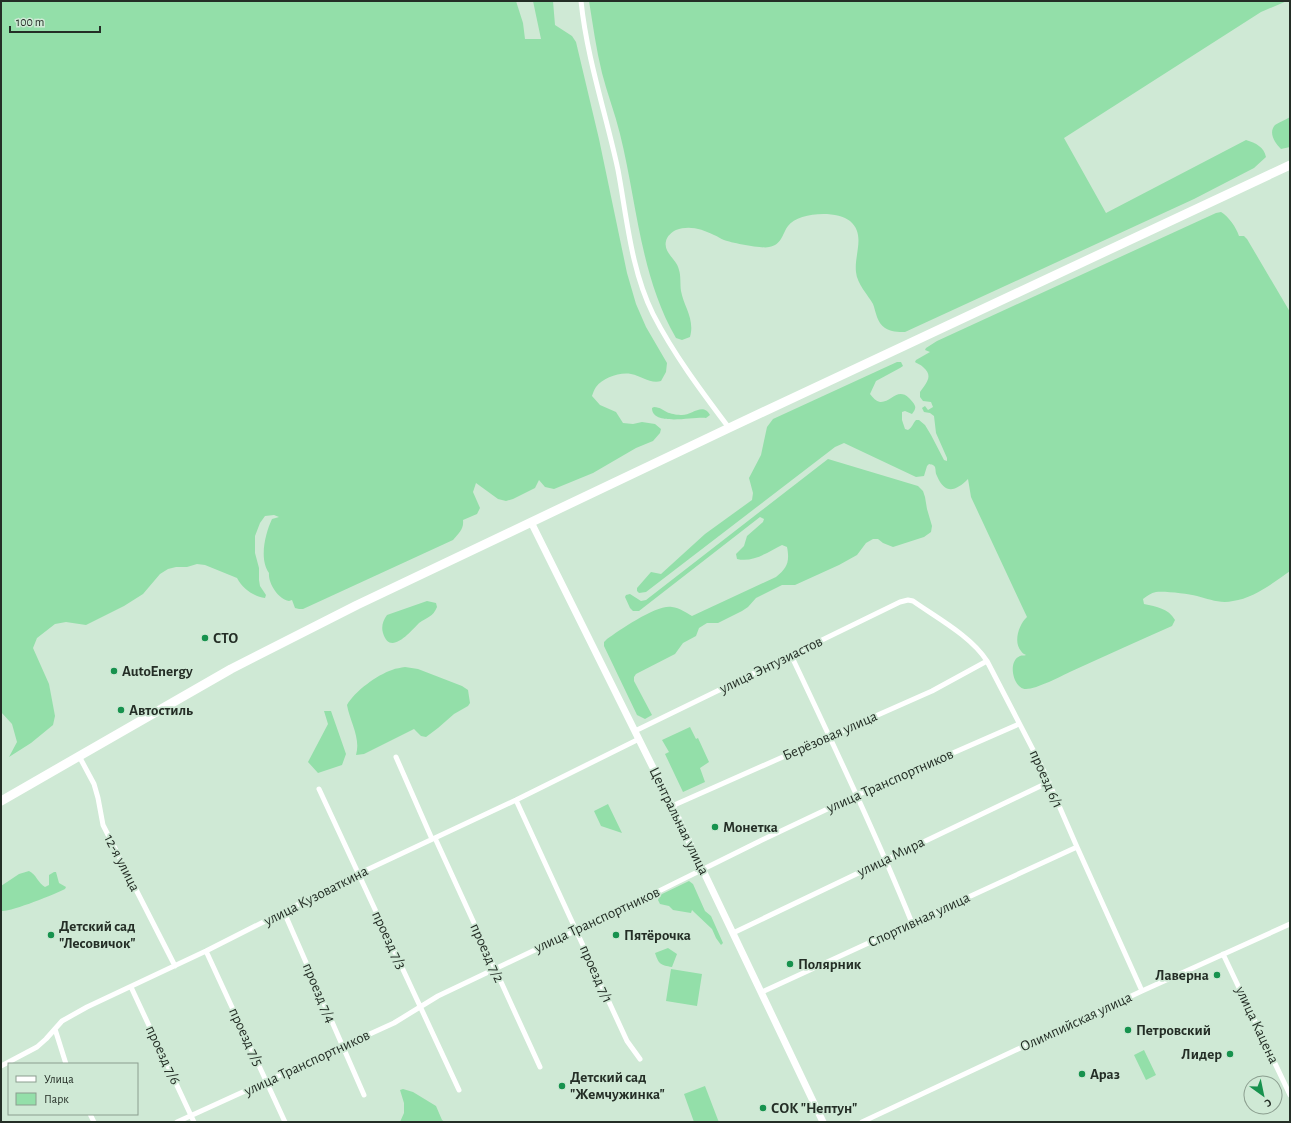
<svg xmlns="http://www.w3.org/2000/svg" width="1291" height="1123" font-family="'Alegreya Sans',sans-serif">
	<rect width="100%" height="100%" fill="#cfe9d5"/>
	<!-- green -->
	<path fill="#93dfa9" d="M1,1H516L523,23L525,39H541L533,1H553L555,25L572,36L576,42L599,139L627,273L636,304L646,327L667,363L666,372L661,381C650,384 642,376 631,374C619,372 603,378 596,387C594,390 593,393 592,396L600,405L616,412L623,423L633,424L642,422L655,424L661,429L660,433L653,441L636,448L593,473L554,489L545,487L539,480L535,488L513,499L506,501L498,499L476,483L473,492L480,508L477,514L463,520C464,529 459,533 453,540L303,609H299L295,608L292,600L289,601C278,599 268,583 269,573C259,559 265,534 272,519L279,517L274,515L265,516L260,523L255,536V553L259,568V580L260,586L266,595L265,598C253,596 243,589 237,578L205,565L197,564L187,567H176L168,569L160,574L143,594L124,606L86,625L66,622L55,624L37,638L33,648L49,684L55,716L53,725L31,743L9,757L17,742L12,724L1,712Z
		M589,1H1287L1261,12L1064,138L1106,213L1246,140C1256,143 1264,147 1266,157L1254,168L1194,199L905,332C898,332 891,332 885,328C877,323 876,312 873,304C868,295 857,284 856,272C854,254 866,235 850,221C837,210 798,212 788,226C782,234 782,245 769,247C763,249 732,243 724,240C721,239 717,236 714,235C702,229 689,225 676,230C672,232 667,236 666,241C663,253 677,259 679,270C681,276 680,284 681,291C684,307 695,319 690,337L682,340L676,338C640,276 637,202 620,134C615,113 607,93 602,73C596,49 593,25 589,1Z
		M1290,117V147L1281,149C1275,143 1268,133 1275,125C1279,122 1286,120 1290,117Z
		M1221,212C1229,217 1236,227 1239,236H1244L1247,239L1290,312V571C1273,583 1254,598 1233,601C1220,604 1209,599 1197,596C1188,594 1166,591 1156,592C1151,593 1147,596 1143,599L1144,604C1157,607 1168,608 1175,620L1172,626C1138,641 1105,656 1072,671C1061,676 1037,689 1026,689C1013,689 1007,661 1020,656C1022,655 1024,656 1026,655C1024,654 1022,653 1021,651C1013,642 1019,624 1027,617L971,497L968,479C956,491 945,495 937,476C935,473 936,470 935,467C933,464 932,465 929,464L927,466L924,476L916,477L844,443L835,447L646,592L639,593L637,591V588L651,572L661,574L705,534L752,500L753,493L749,478L761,455L767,427L773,419L897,362H901L903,366L900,368L876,381L870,394C873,398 876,401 880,402C891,403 897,387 909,398C911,400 914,403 915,406C916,409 914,411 912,414L905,411L902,412V420L905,429L908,430C912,428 913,423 916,420H919L925,425L931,435L944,460L947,461V458L936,433L934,416L930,413L924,412L922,408L925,406L928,410L933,407L931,402L923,401L920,397V392C926,383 934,376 923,367C920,364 918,364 915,362L916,360L930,352L925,350L926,348L937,341L1216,213Z
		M654,407C660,407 664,411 669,413C672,414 678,415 682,415C692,415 703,402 710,415L706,418C695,416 652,427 652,408Z
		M828,459L918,486L923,491L925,497L927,509L932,526L931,532L924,537L893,547L883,543L878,539H873L866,543L857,555L839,565L795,585H782L756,598L748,607L742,611L718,623H707L699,628L696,636L683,643L675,654L636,674L634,677V681L652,715L645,719L637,715L604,646V642L607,639C620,630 657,604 672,607C680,608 685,612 692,616L776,577C787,568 790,562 787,547L782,545C768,552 753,563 737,559L736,554L744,546L747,536L763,522L764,519L760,517L639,611H633L630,608L625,597L626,595L630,594L641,601L646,600Z
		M427,601L436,603L437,607C433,617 427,617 419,623C411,631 390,657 383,633C381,627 383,620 387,615Z
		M405,667L418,669L462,686L468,690L470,703L468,706L454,714L438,728L426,737L421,736L414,729L364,754L356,755C361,738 350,722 347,705C355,691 377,675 392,670C396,668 401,668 405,667Z
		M324,711H331L346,754L342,765L318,773L308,762L328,724Z
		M690,727L696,739L675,749L698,738L709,762L700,768L705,782L683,792L665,754L669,752L662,740Z
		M608,804L622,833L601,826L594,811Z
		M29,871C36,874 38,883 45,887L49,885V875L54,872H56L59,883L66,887L65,889C56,894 10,912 2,911L1,886L19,874Z
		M689,881L693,884L705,911L711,916L723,943L721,945L716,938L712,929L694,912L692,910L691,913L673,910L669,906L660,904L658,900L660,895Z
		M668,948L677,954L672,967C661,965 659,965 655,953Z
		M671,969L702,974L697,1006L666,1001Z
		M1144,1050L1156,1075L1146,1080L1134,1055Z
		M705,1086L718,1120L719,1122H694L684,1094Z
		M403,1089L413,1092L436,1106L442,1120L445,1122H400L404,1113V1103L400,1090Z"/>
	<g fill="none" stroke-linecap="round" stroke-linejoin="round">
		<!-- street -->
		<path stroke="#fff" stroke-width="5" d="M581,1C587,59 606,114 618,170C627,218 631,270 653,314C674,355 702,392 729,428
			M791,655C833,744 875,832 912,923
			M635,731L900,602L908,600L913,601C937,618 971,636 987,661L1043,769L1077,847L1142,991
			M79,756L94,784L98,798L103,825L175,966
			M396,757L432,839
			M319,789L459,1090
			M516,800L627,1041L640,1059
			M672,806L932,691L987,661
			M435,838L540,1067
			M284,912L364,1095
			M733,933L1049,782
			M206,951L285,1122
			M1223,954L1290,1095
			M131,987L194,1122
			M762,992L1077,847
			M55,1029L66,1064
			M1,1066L37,1047L46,1039L62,1021L87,1007L206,951L358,874L516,800L639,739
			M90,1114L94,1122
			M177,1122L394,1023L438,996L655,893L760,841L857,795L1019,724
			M862,1122L1142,991L1290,924"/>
		<!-- secondary -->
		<path stroke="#fff" stroke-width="7" d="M531,522L678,818L823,1122"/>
		<!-- highway -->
		<path stroke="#fff" stroke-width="9" d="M1,801L231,669L357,605L729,428L1290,165"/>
	</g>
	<!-- markers -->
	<g fill="#17924e" stroke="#cfe9d5" stroke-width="1.5">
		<circle cx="205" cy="638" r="4"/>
		<circle cx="114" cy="671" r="4"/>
		<circle cx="121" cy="710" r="4"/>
		<circle cx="715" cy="827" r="4"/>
		<circle cx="51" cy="935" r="4"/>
		<circle cx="616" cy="935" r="4"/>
		<circle cx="790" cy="964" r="4"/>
		<circle cx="1217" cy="975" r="4"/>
		<circle cx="1128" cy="1030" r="4"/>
		<circle cx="1230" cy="1054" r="4"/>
		<circle cx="1082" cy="1074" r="4"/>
		<circle cx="562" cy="1086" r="4"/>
		<circle cx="763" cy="1108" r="4"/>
	</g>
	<g text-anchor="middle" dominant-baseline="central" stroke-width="3.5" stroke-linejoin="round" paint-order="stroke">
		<!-- poi labels -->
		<g font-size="15" font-weight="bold" fill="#242e26" stroke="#cfe9d5" text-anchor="start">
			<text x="213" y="638">СТО</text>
			<text x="122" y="671">AutoEnergy</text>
			<text x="129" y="710">Автостиль</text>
			<text x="723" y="827">Монетка</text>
			<text x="59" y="926">Детский сад<tspan x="59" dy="17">"Лесовичок"</tspan></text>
			<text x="624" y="935">Пятёрочка</text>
			<text x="798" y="964">Полярник</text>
			<text x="1209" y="975" text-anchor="end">Лаверна</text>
			<text x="1136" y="1030">Петровский</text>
			<text x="1222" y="1054" text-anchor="end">Лидер</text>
			<text x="1090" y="1074">Араз</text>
			<text x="570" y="1077">Детский сад<tspan x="570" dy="17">"Жемчужинка"</tspan></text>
			<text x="771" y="1108">СОК "Нептун"</text>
		</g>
		<!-- street labels -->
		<g font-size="15" fill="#242e26" stroke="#cfe9d5">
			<text transform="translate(771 665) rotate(-26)">улица Энтузиастов</text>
			<text transform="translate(830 736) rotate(-24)">Берёзовая улица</text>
			<text transform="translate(1046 779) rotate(66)">проезд 6/1</text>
			<text transform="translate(890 781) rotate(-24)">улица Транспортников</text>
			<text transform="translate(679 821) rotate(64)">Центральная улица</text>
			<text transform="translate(891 857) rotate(-26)">улица Мира</text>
			<text transform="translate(122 863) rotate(63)">12-я улица</text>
			<text transform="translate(316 896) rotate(-27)">улица Кузоваткина</text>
			<text transform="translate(597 920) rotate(-25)">улица Транспортников</text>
			<text transform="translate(919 920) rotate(-25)">Спортивная улица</text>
			<text transform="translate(389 940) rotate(65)">проезд 7/3</text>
			<text transform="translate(487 953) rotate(66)">проезд 7/2</text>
			<text transform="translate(596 974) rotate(66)">проезд 7/1</text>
			<text transform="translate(319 993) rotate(67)">проезд 7/4</text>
			<text transform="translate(1076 1022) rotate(-25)">Олимпийская улица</text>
			<text transform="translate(1257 1025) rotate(65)">улица Кацена</text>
			<text transform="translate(246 1037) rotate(65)">проезд 7/5</text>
			<text transform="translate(163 1055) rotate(65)">проезд 7/6</text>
			<text transform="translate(307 1063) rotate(-25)">улица Транспортников</text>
		</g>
	</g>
	<!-- border -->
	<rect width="1291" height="1123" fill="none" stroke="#242e26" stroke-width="4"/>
	<!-- legend -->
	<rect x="8" y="1063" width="130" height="52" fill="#cfe9d5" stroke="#8b9e8f"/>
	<rect x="16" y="1076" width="20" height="6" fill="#ffffff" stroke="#8b9e8f"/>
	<text x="44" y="1083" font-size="12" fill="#242e26">Улица</text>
	<rect x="16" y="1093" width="20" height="12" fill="#93dfa9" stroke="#8b9e8f"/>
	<text x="44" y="1103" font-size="12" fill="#242e26">Парк</text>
	<!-- north arrow -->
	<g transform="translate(1263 1095) rotate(147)"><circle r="19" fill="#cfe9d5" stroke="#8b9e8f"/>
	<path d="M0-3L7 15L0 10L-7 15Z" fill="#17924e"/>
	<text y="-6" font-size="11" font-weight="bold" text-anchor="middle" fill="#242e26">С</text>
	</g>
	<!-- scale -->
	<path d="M10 26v6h90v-6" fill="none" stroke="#242e26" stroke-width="2"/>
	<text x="16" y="26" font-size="12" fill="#242e26" stroke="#cfe9d5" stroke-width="3" paint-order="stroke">100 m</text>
</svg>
